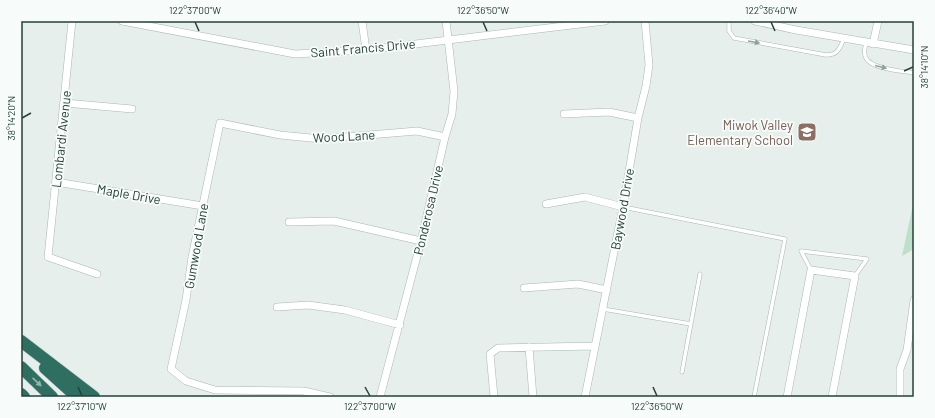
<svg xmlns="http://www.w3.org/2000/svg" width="935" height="418" font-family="Barlow,sans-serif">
	<rect width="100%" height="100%" fill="#e6efeb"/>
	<!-- green -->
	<path fill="#bfe0c8" d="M914,200V249L902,256Z"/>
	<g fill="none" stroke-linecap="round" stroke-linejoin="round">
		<defs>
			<path id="service" d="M729,21V31L734,38L826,55C838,55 839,49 844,39
				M866,42C865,48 863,53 866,58C871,69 903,71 914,73
				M623,207L785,239L754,397
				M811,270L801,251L867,259L855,276
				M603,309L691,324
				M682,372L700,274"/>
			<path id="minor" d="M72,21L48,257L97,274
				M122,21L295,54L366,50L605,21
				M362,21L366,50
				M755,21L796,30L914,50
				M873,44L878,21
				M65,103L132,109
				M564,114L609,112L638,118
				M56,182L203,206
				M546,204L585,197L623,207
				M289,222L334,221L421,241
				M524,288L578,284L607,290
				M277,307L308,305L345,310L400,325
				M529,347L533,397
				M330,397L304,391L215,390L186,381L171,369L186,300L192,257L220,123L280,135L321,139L417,131L445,137
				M380,397L421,241L445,137L452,114L454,91L446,21
				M494,397L490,354L498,348L595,346
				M585,397L623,207L638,118L646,86L649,65L645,21
				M787,397L811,270L855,276L832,397
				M900,397V369L907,350L914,300"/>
			<path id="motorway" d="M21,341L94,397
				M21,367L52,397
				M45,368L77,397
				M21,394L24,397"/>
		</defs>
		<!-- service casing -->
		<use href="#service" stroke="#a8b8b2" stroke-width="4.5"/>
		<!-- minor casing -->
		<use href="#minor" stroke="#a8b8b2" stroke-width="8"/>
		<!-- motorway casing -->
		<use href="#motorway" stroke="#c2cac8" stroke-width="13"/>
		<!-- service -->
		<use href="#service" stroke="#fff" stroke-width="3.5"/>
		<!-- minor -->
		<use href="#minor" stroke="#fff" stroke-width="7"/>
		<!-- motorway -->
		<use href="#motorway" stroke="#2f6f62" stroke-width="12"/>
	</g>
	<!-- one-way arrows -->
	<defs><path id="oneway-solid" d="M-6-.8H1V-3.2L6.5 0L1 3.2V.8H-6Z"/></defs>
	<g fill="#92a09c">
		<use href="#oneway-solid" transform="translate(754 42) rotate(10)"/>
		<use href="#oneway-solid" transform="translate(881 67) rotate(14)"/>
	</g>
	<use fill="#93b5ae" href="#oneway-solid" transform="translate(37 382) rotate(43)"/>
	<!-- ticks -->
	<path fill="none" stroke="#24423a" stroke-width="1.5" d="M195,22L199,31M483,22L487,31M771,22L775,31M904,71L913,67M22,118L31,113M78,387L82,396M365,387L370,396M653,387L657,396"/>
	<!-- icons -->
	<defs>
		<symbol id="school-square" viewBox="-11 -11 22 22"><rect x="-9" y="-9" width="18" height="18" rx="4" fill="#8d6e63" stroke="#f7fbf9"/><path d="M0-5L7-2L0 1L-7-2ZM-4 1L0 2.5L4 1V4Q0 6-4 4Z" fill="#fff"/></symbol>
	</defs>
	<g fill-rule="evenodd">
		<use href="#school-square" x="796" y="121" width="22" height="22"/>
	</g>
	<g text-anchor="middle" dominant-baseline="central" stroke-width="3.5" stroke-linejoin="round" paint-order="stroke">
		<!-- street labels -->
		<g font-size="13" fill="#24423a" stroke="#f7fbf9">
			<text transform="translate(363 48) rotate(-5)">Saint Francis Drive</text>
			<text transform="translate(344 136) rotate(-3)">Wood Lane</text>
			<text transform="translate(61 139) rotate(-84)">Lombardi Avenue</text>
			<text transform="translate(129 194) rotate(10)">Maple Drive</text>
			<text transform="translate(622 209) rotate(-80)">Baywood Drive</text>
			<text transform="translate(428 210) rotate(-77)">Ponderosa Drive</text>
			<text transform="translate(196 246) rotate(-80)">Gumwood Lane</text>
		</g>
		<!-- education labels -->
		<g font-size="13" fill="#785e54" stroke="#f7fbf9" text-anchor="end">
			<text x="793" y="125">Miwok Valley<tspan x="793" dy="15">Elementary School</tspan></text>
		</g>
	</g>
	<!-- border -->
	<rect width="935" height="418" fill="none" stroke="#f7fbf9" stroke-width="44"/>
	<rect x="22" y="22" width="891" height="374" fill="none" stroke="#24423a" stroke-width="1.5"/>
	<g font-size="10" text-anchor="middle" fill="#24423a">
		<text x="195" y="14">122°37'00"W</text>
		<text x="483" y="14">122°36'50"W</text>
		<text x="771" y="14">122°36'40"W</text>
		<text transform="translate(924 67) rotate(-90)" y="4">38°14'10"N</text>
		<text transform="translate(11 118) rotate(-90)" y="4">38°14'20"N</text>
		<text x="82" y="410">122°37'10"W</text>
		<text x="370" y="410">122°37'00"W</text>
		<text x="657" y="410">122°36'50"W</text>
	</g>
</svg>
